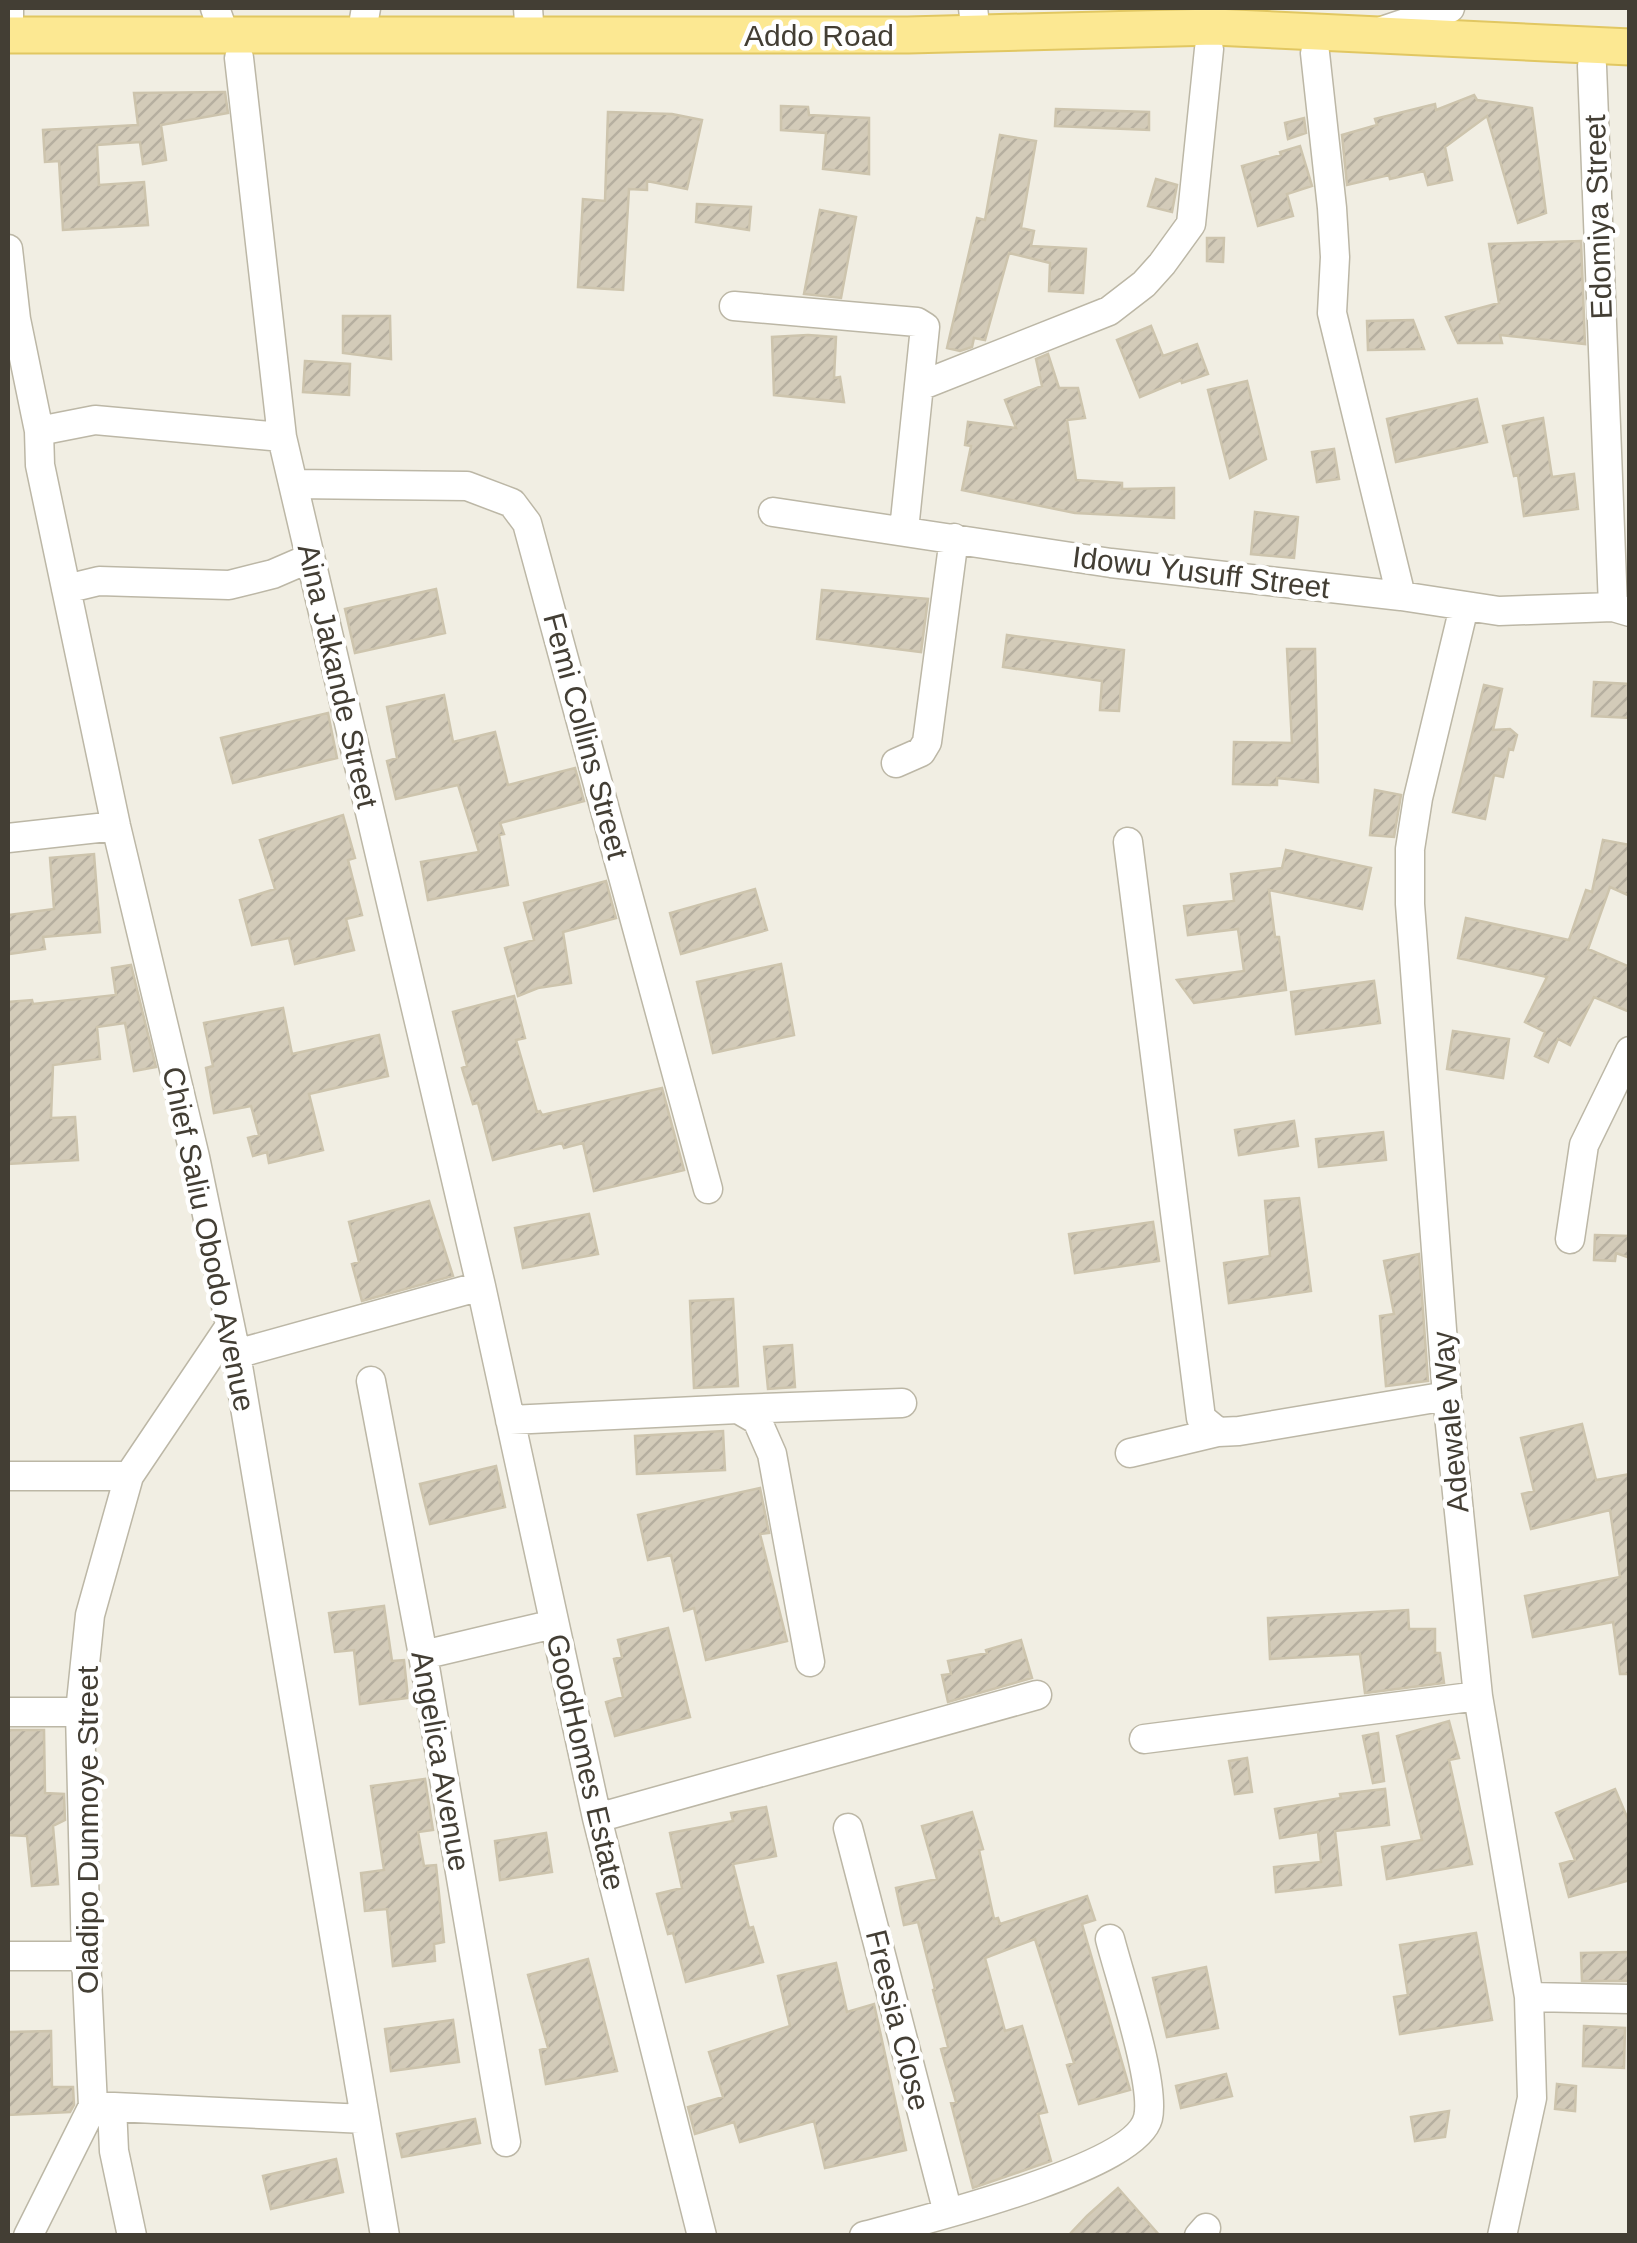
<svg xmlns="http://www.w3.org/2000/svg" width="1637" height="2243" font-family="Helvetica,sans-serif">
	<defs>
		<pattern id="building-hatch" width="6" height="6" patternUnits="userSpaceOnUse" patternTransform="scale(2.5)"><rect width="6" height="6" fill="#d3cbb9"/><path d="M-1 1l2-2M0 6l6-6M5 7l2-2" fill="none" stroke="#b6afa0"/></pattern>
	</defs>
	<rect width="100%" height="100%" fill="#f1eee3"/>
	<!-- building -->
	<path fill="url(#building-hatch)" stroke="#cdc4ad" stroke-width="2.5" d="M225,92L228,113L161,125L166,160L143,164L140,142L97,145L99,185L144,182L148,225L63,230L59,161L45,162L43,130L138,125L134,93Z
		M1474,95L1477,100L1532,108L1546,213L1518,223L1487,116L1445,147L1452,180L1428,185L1424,171L1390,179L1389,175L1347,185L1342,135L1377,125L1375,119L1435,104L1436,110Z
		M781,106L808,107L809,115L869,118V174L823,169L826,133L781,130Z
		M1056,109L1149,112V130L1055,126Z
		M608,112L672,114L702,120L687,189L647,181V190L629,189L623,290L578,287L583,199L605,201Z
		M1304,118L1306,133L1288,139L1285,123Z
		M1000,135L1036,141L1021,228L1034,231L1031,246L1086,249L1083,293L1049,291L1050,263L1009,253L985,340L974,338L972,347L960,351L947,348L977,218L985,220Z
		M1300,146L1312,186L1287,194L1293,216L1258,226L1242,166L1281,155L1280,152Z
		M1156,179L1177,185L1172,212L1148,206Z
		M697,204L751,207L749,230L696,222Z
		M820,210L856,217L841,298L804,294Z
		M1207,238H1224L1223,262L1207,261Z
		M1581,241L1585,344L1500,335L1502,343H1458L1446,317L1499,303L1489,244Z
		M343,316H390L391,359L343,353Z
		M1413,320L1424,349L1368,350L1367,321Z
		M1151,326L1163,356L1197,344L1208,374L1182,383L1181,380L1140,397L1117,340Z
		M808,335L836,337L834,378L840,377L844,402L774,395L772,337Z
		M1048,354L1059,388H1078L1085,418L1067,420L1076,480L1122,483V489L1174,488V518L1075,513L962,490L971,446L965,445L968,422L1016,428L1005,400L1042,386L1036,359Z
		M305,361L350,364L349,395L303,392Z
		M1247,381L1266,459L1230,478L1208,390Z
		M1477,399L1487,442L1396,462L1387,419Z
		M1543,418L1552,477L1574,474L1578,509L1524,516L1518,475L1514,476L1503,426Z
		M1334,449L1339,479L1317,482L1312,452Z
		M1255,512L1298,517L1294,558L1251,554Z
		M436,589L445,633L355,653L345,609Z
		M822,590L928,599L921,652L817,639Z
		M1007,635L1124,650L1119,711L1100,710L1102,681L1003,667Z
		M1287,649H1315L1318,782L1277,778V785L1233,784L1234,742L1292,743Z
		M1594,682L1630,684V718L1592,716Z
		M1484,685L1502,689L1493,730L1510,729L1517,735L1513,750L1509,749L1503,777L1494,775L1485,819L1453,812Z
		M444,695L453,742L495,732L508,785L575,768L584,801L500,823L504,834L499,835L508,885L428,900L421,862L479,852L458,785L396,799L387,761L397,758L387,707Z
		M328,713L337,758L233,783L221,738Z
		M1375,790L1401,795L1394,837L1370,835Z
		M343,815L355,858L348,860L362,915L346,919L354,950L295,964L289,938L252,945L240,900L275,889L260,840Z
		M1603,840L1630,845V896L1610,887L1588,949L1630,967V1012L1594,997L1570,1045L1558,1039L1548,1062L1535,1056L1545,1032L1525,1022L1547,977L1458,958L1466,918L1569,940L1586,890L1592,892Z
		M1286,850L1371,868L1362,909L1269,890L1275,937H1279L1286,990L1194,1003L1177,980L1244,971L1238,929L1188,935L1184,906L1234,901L1231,874L1282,868Z
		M94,854L100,932L43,937L45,949L9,954L8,915L54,909L50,858Z
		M606,881L616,918L563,932L571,983L538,988L518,996L505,948L534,940L524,903Z
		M755,889L767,930L681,954L670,913Z
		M781,964L794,1035L713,1053L697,982Z
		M131,965L156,1067L134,1071L125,1023L97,1027L100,1059L53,1065L51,1118L75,1117L78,1160L8,1164V1002L32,1000L33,1004L116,995L112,968Z
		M1374,981L1380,1023L1296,1034L1291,992Z
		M514,996L525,1038L516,1040L537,1112L540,1111L542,1115L662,1088L684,1170L594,1191L583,1143L564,1148L562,1143L493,1160L478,1103L473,1104L462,1068L467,1066L453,1012Z
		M283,1008L292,1054L379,1035L388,1076L309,1094L323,1150L269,1163L267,1152L253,1156L248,1138L259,1135L251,1106L214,1113L206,1068L213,1066L204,1023Z
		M1453,1031L1509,1039L1503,1078L1447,1069Z
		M1294,1121L1298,1146L1239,1155L1235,1130Z
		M1383,1132L1386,1160L1319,1167L1316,1139Z
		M1299,1198L1311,1291L1229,1303L1224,1263L1270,1256L1265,1201Z
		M429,1201L453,1276L362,1301L352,1264L359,1262L349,1222Z
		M589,1214L598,1254L523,1268L515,1228Z
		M1153,1222L1159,1261L1075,1273L1069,1234Z
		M1595,1235L1630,1236V1258L1616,1253L1615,1261L1594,1260Z
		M1419,1254L1428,1381L1386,1386L1380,1316L1394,1314L1384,1261Z
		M733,1299L738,1386L694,1388L690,1301Z
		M792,1345L795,1387L768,1389L764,1347Z
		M1582,1424L1596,1480L1630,1474V1674H1620L1613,1622L1533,1637L1525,1596L1620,1577L1610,1510L1531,1529L1522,1494L1534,1491L1521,1438Z
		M723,1431L725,1470L637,1474L635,1436Z
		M496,1466L505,1507L430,1524L420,1484Z
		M760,1488L769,1533L760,1534L787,1641L706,1660L694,1608L684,1611L671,1555L648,1560L638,1515Z
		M384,1606L392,1661L404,1660L408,1698L360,1704L354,1650L335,1652L329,1613Z
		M1408,1610L1409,1629H1435V1653H1440L1444,1683L1365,1693L1360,1654L1270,1659L1268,1618Z
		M668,1628L690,1717L615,1736L606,1702L623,1697L614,1659L622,1657L618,1640Z
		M1021,1640L1032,1678L948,1702L942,1675L951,1674L948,1661L987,1653L986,1650Z
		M1449,1721L1459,1758L1449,1760L1472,1864L1387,1879L1382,1847L1422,1840L1397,1736Z
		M8,1730H44L45,1793L64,1794L65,1820L53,1826L58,1884L32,1886L27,1836L8,1835Z
		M1378,1733L1384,1781L1373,1783L1363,1736Z
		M1247,1758L1252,1792L1235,1794L1229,1761Z
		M425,1779L433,1830L418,1832L424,1866L436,1865L444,1942L434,1944L435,1961L393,1966L387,1909L365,1911L361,1873L384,1870L371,1786Z
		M1385,1789L1389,1825L1335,1831L1341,1885L1276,1892L1274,1867L1321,1862L1318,1832L1280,1838L1275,1809L1341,1798L1340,1794Z
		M1615,1789L1630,1824V1880L1569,1897L1560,1864L1575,1860L1556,1813Z
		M766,1807L776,1856L733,1864L749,1928L753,1927L763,1962L686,1982L673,1933L668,1934L657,1894L682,1888L670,1833L733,1821L731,1813Z
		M972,1812L983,1849L979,1850L994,1919L998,1918L1000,1924L1087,1896L1095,1920L1082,1924L1130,2090L1079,2104L1067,2065L1074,2063L1035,1939L985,1958L1005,2031L1022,2026L1047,2112L1038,2114L1051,2161L973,2188L951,2103L956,2102L941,2049L948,2047L933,1990L935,1989L918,1922L904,1925L896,1888L937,1879L922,1826Z
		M546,1833L552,1872L500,1880L495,1841Z
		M1476,1933L1492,2020L1400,2034L1394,1997L1408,1995L1400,1945Z
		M1630,1952V1981H1582L1581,1953Z
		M588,1959L617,2071L546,2084L540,2050L548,2048L528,1975Z
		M836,1963L847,2012L874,2004L906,2150L825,2168L814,2121L740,2142L734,2122L695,2134L688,2107L723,2097L709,2052L790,2026L778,1976Z
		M1206,1967L1218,2028L1167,2037L1153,1978Z
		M453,2020L459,2062L391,2071L385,2029Z
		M1584,2026L1625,2028L1624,2068L1583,2066Z
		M51,2031L52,2087H73L74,2105L70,2112L8,2115V2032Z
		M1226,2074L1232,2096L1181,2108L1176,2086Z
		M1557,2084L1576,2086L1575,2111L1555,2109Z
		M1449,2111L1445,2137L1415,2141L1411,2117Z
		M475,2119L480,2143L402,2157L397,2134Z
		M336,2159L343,2192L271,2209L263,2176Z
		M1118,2188L1160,2236H1068L1087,2216Z"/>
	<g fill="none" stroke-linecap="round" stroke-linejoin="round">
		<defs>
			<path id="minor" d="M9,8V35
				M215,8L225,36
				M528,8L530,36
				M973,8L976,33
				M1382,31L1450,8
				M361,37L366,8
				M1315,53L1332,208L1335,257L1332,313L1401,596
				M239,58L282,437L481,1286L597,1818L702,2236
				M1592,66L1613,607
				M8,249L16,319L39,431L40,465L116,826L195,1157L236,1354L385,2236
				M734,306L917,322L925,327L904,530
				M920,386L1109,311L1144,284L1162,264L1191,224L1209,49
				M39,431L95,420L282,437
				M293,484L467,486L512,503L527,523L708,1189
				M773,512L1111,563L1401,596L1499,611L1613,607L1630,612
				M66,589L99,581L229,585L273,574L310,558
				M1464,607L1418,798L1410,849V904L1447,1396L1478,1696L1529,1997L1532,2098L1502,2236
				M896,763L921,752L927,742L954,538
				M8,838L116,826
				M1128,842L1201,1418L1218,1432L1239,1431L1447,1396
				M1570,1239L1584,1145L1630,1051
				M236,1354L481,1286
				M371,1381L423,1655L506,2142
				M738,1409L902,1403
				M510,1420L738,1409L757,1420L772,1454L810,1662
				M1130,1453L1218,1432
				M8,1476H129
				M423,1655L554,1624
				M8,1712H80
				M1144,1739L1478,1696
				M597,1818L1037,1695
				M848,1828L948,2213
				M8,1956H86
				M1529,1997L1630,1999
				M93,2106L365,2119
				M112,2107L114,2151L132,2236
				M28,2236L93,2106L86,1956L80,1712L90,1615L129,1476L230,1326
				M864,2236C916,2222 1135,2169 1148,2118C1156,2084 1120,1978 1110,1939
				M1199,2236L1206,2228"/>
			<path id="major" d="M8,35H908L1214,27L1630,47"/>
		</defs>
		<!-- minor casing -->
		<use href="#minor" stroke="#bcb7a6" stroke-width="31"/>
		<!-- major casing -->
		<use href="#major" stroke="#e1c762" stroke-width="39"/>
		<!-- minor -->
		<use href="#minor" stroke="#fff" stroke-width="28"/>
		<!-- major -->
		<use href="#major" stroke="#fce892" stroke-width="35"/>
	</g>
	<g text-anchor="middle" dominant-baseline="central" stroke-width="9" stroke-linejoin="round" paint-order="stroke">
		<!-- street labels -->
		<g font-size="30" fill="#433e34" stroke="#fff">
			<text x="819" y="35">Addo Road</text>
			<text transform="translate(1598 217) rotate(-92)">Edomiya Street</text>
			<text transform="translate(1201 572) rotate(7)">Idowu Yusuff Street</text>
			<text transform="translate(338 676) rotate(77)">Aina Jakande Street</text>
			<text transform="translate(586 736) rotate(75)">Femi Collins Street</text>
			<text transform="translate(209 1239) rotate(78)">Chief Saliu Obodo Avenue</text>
			<text transform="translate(1450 1422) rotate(-95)">Adewale Way</text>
			<text transform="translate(441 1761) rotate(80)">Angelica Avenue</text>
			<text transform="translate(586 1762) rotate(77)">GoodHomes Estate</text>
			<text transform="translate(87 1830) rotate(-90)">Oladipo Dunmoye Street</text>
			<text transform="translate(898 2020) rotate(76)">Freesia Close</text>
		</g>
	</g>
	<!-- border -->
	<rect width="1637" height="2243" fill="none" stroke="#433e34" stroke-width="20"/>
</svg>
